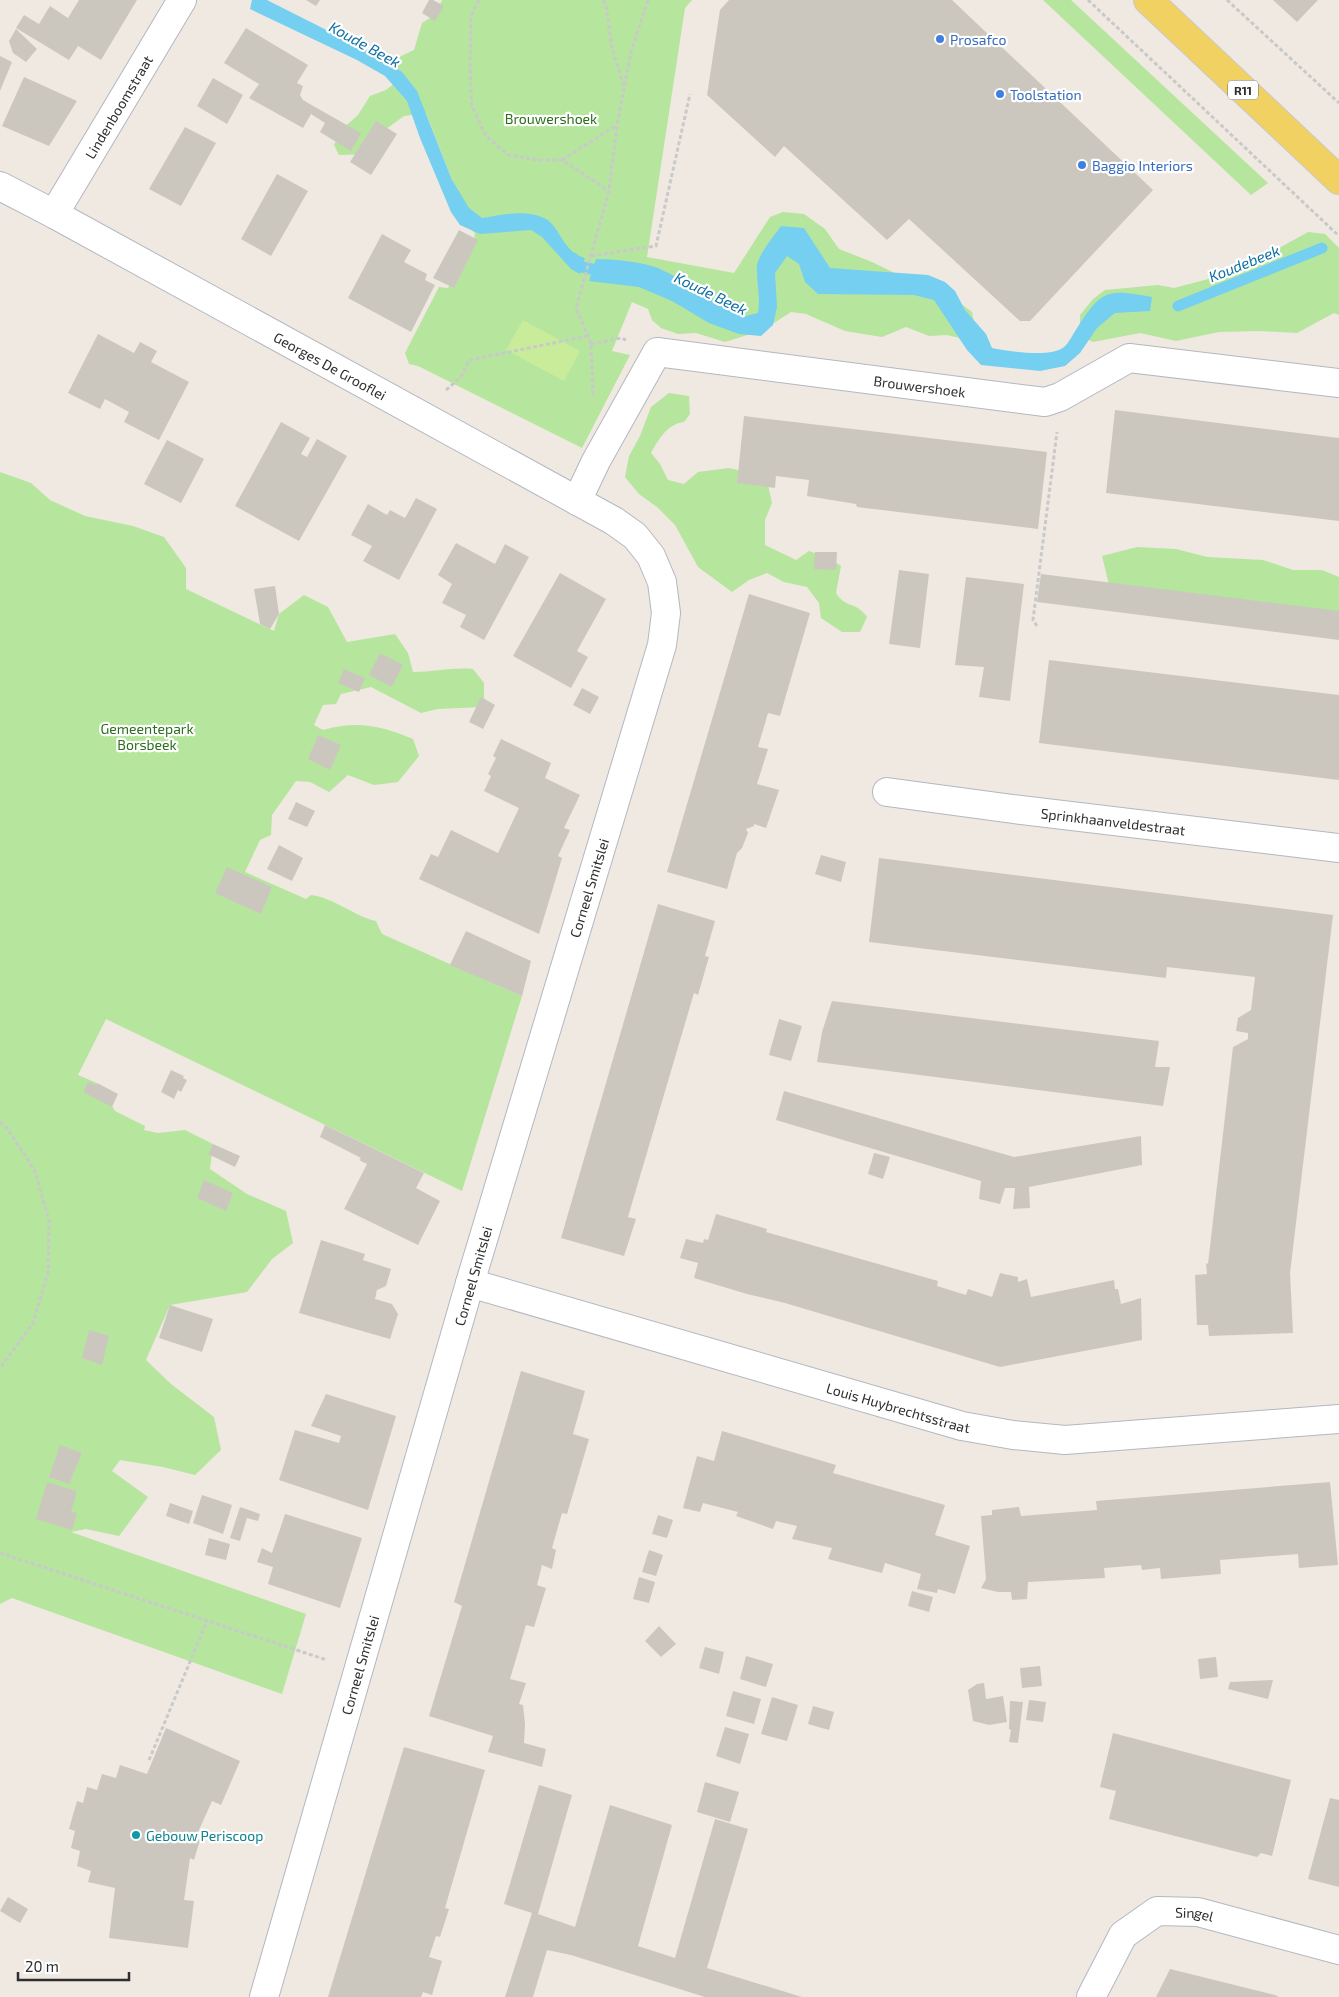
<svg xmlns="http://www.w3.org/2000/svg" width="1339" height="1997" font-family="'Exo 2',sans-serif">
	<rect width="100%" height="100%" fill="#efe9e1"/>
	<!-- green -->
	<path fill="#b6e59e" d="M442,0H692L685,8L647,257L734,273L770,217L783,212L804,214L825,229L839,249L872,262L909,280L949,295L972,312L975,328L964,339L947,335L929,336L906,327L882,337L845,331L806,314L791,312L763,330L725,342L696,333L678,334L661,328L652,320L648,309L632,302L612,351L630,355L582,448L418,366L409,364L405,353L439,287L448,288C457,270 474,252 475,233L459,220L452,180L426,113L404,116L382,132L368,154L339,155L334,145L341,130L358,115L370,96L386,90L395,83L397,58L414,50L422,23L436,14Z
		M1043,0H1071L1268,183L1251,195Z
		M1308,232L1325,234L1339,248V315L1334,313L1297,333L1259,331L1219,332L1176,341L1140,333L1093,342L1085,338L1080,332V315L1093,299L1105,290L1158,285L1174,288L1212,278L1272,252Z
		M669,393L689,396L690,414L684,422C667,424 659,439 651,453L660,464L668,480L684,484L698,472L729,468L766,476L772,503L765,520V545L796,560L809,551L831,559L841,566L836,593C846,609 856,601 867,617L860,632H842L821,618L819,603L807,587L784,582L767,573L749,580L732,592L698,567L675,525L657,507L639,494L625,477L629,456L640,436L651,407Z
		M0,472L31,483L50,500L85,516L133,526L164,537L186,568V589L274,631L279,614L304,595L328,607L347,642L395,634L408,653L413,672C435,672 452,667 473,669L484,683V707L438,709L421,713L371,687L341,694L336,704L323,705L314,725L323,730C357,720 382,726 413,739L419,756L398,782L374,785L348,775L329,792L310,782L296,781L272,815L271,835L260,840L245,872L306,899L311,895C335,898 353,916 376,921L382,934L522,996L462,1191L106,1019L78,1075L99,1084L115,1111L145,1126L144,1130L158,1133L185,1130L213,1144L210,1169L247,1194L286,1211L293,1243L272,1259L247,1292L170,1305L146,1360L171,1384L214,1417L221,1450L195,1475L163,1467L120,1460L112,1471L148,1497L119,1536L86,1529L71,1532L306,1614L282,1694L12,1598L0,1604Z
		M1137,547L1176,549L1207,557L1263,560L1293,570H1322L1339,577V630L1111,593L1102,556Z"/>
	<!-- pitch -->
	<path fill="#c9ec9a" d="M523,320L580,351L564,381L506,350Z"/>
	<!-- water -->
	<path fill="#75cff0" d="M252,0H267L370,52L402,72L417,91L452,180L469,208L482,218C501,215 525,209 544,218C560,225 562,252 585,258L580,274L571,269L542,237L531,230L480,234L460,225L451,212L420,138L407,101L385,76L357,60L250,9Z
		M781,226L804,228L830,268L928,275L945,282L955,291L965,310L986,334L992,348C1007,351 1052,358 1064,347C1069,343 1073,334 1077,328C1102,289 1107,289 1152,297L1150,311L1115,313L1097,328L1080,353L1065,366L1040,371L981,365L967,350L934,300L914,295L818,294L805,282L799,264L787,256L775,273L777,307L773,325L761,336L739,334L709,323L672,301L639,287L589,281L596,259C614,259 642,262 658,268C687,281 715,300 742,317L758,313C761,297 756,282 757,266C758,255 774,236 781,226Z"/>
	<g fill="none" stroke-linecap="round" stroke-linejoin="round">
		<!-- stream -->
		<path stroke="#75cff0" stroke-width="11" d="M573,258L582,267L607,272
			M1178,306L1322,248"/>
	</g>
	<!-- building -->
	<path fill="#cbc7bf" d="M79,0H137L101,60L78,46L69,60L16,28L24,15L39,24L50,6L68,18Z
		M306,0H320L316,6Z
		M429,0H433L444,6L435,21L422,13Z
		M729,0H952L1153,190L1030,321H1020L909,219L887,240L784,146L775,157L707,95L720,10Z
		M1273,0H1318L1297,22Z
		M246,28L308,65L297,83L303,86L300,95L303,100L315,107L361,133L351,151L320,132L325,123L311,114L303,128L249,98L259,84L224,63Z
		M16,29L37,49L26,62L13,53L9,41Z
		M0,56L12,62L0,91Z
		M24,77L77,101L49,146L2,126Z
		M213,78L243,95L227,124L197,106Z
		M376,121L397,134L371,175L350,162Z
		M185,127L216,143L181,206L149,189Z
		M277,174L308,191L271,256L241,239Z
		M459,230L478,240L454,288L433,278Z
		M382,234L411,250L404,262L427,274L425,280L435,285L411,332L348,298Z
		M98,334L134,353L140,342L157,351L151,362L189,382L159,440L124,422L129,412L105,399L100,409L68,393Z
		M1115,410L1339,438V521L1106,493Z
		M744,416L1047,452L1038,529L857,507L856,504L807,496L809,480L776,476L775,488L737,483Z
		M281,422L310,438L301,454L307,457L317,439L347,456L299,541L235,506Z
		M167,440L204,459L181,503L144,484Z
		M416,498L437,509L399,580L363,561L372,546L351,535L368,504L387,515L390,510L405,518Z
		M456,543L495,564L505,544L529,557L484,640L460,627L466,615L442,603L452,584L438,575Z
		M815,552H837L836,570L814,569Z
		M899,570L929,574L920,648L889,644Z
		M560,573L606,599L577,651L588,657L571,688L513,656Z
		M1041,574L1339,611V640L1037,602Z
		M966,577L1024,584L1010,701L979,697L984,667L955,665Z
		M275,586L279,614L270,629L260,624L254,589Z
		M749,594L810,613L780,716L768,713L758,747L768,749L757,784L779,790L766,828L754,824V826L746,829L748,833L742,848L737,853L727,889L667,872Z
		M380,653L403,665L392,687L369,675Z
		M1049,660L1339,695V780L1039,743Z
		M344,669L365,678L359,692L338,683Z
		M582,688L599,697L590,714L573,705Z
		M481,697L495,705L483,729L469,722Z
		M318,735L341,745L330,770L308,759Z
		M501,739L551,763L545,778L580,795L564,828L570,830L558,856L562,858L539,934L419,879L431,854L438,857L451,830L498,853L519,808L484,791L491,776L488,774L496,758L493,756Z
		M296,802L315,811L307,827L288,819Z
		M279,845L303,858L292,881L267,869Z
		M821,855L846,862L841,882L815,874Z
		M879,858L1333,915L1290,1273L1293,1333L1209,1336L1208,1325H1197L1195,1275L1207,1274L1206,1263L1208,1264L1233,1047L1248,1039V1033L1236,1031L1238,1018L1251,1010L1255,977L1167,967L1166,978L869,942Z
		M227,867L272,887L261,914L215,893Z
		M658,904L715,921L705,956L709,957L698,995L694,993L628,1217L636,1219L624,1256L561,1238Z
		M466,931L531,961L522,996L450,965Z
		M832,1001L1159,1041L1155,1067H1170L1163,1106L817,1062L822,1032Z
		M779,1019L802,1026L791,1061L769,1055Z
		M171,1070L184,1076L183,1078L187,1080L181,1092L178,1090L174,1099L161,1092Z
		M88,1082L96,1085L99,1084L118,1094L112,1107L83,1092Z
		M784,1091L1014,1157L1141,1136L1142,1165L1029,1187L1030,1208L1013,1209L1015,1188H1005L1000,1204L979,1199L981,1181L776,1120Z
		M325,1125L424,1173L416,1188L440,1201L418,1245L344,1209L367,1164L359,1160L361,1158L320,1137Z
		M213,1144L240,1156L235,1167L208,1154Z
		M874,1153L890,1157L883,1179L868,1174Z
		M204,1180L233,1193L226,1211L197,1198Z
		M716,1214L767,1229L766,1232L938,1281L937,1286L966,1295L968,1289L992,1297L1000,1273L1018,1277V1282L1027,1279L1031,1297L1114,1280L1115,1289H1118L1121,1304L1141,1298L1142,1340L1000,1367L785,1303L747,1294L694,1278L698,1263L680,1258L686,1239L703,1243L704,1239L708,1240Z
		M321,1240L365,1254L363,1260L391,1269L386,1286L377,1290L375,1299L392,1304L398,1314L390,1339L299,1313Z
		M170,1305L213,1319L202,1352L159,1338Z
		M89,1330L109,1336L102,1365L82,1358Z
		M521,1371L585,1391L573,1434L589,1439L567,1514L562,1513L552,1548L556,1550L552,1569L542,1565L537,1585L546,1588L534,1627L526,1625L510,1679L526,1683L519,1704L523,1705L525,1724L524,1743L546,1749L542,1767L488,1752L493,1736L429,1716L462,1606L454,1602Z
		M326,1394L396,1416L368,1510L279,1480L295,1430L339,1443L341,1436L311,1426Z
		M722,1431L836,1465L833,1473L945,1505L935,1535L970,1546L955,1594L938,1589L937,1593L917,1589L921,1574L885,1563L882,1573L828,1559L832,1548L792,1539L797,1526L776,1521L773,1529L736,1516L738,1512L703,1503L700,1512L683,1508L697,1456L714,1461Z
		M60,1445L82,1453L69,1484L49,1477Z
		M47,1482L77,1491L71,1512L77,1513L72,1530L36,1519Z
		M1330,1482L1338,1565L1299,1568L1298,1554L1220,1560L1221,1574L1161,1579L1160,1568L1142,1570L1141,1565L1104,1568L1105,1578L1028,1582L1027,1599L1012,1600L1011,1592H998L981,1588L986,1579L981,1516L992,1515V1510L1019,1507L1021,1516L1097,1510L1096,1501Z
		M202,1495L232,1505L223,1534L193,1523Z
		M170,1503L193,1511L189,1524L166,1516Z
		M240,1507L260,1514L258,1521L247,1518L240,1541L230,1538Z
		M285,1514L362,1538L340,1608L268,1584L273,1567L257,1562L262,1548L272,1553Z
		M658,1515L673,1520L667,1538L652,1534Z
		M209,1538L230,1544L226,1560L205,1555Z
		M649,1550L663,1555L656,1576L642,1572Z
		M639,1577L655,1582L649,1603L633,1599Z
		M912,1591L933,1597L929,1612L908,1606Z
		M659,1626L676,1644L661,1657L645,1641Z
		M705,1647L724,1652L719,1674L699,1668Z
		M746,1656L773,1664L766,1687L740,1679Z
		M1216,1657L1218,1677L1200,1679L1198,1659Z
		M1040,1666L1042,1686L1022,1688L1020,1668Z
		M1273,1680L1268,1699L1228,1689L1230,1682Z
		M984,1683L986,1699L1003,1696L1007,1722L989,1725L973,1721L968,1690L977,1684Z
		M733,1691L761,1699L754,1724L726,1716Z
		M772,1697L798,1705L787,1741L761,1734Z
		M1029,1700L1046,1702L1043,1722L1026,1720Z
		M1010,1701L1023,1702L1018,1743L1009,1742L1011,1730L1009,1729Z
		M813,1706L834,1712L829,1730L808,1724Z
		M725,1727L749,1734L740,1764L716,1756Z
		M166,1728L240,1761L221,1805L212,1801L195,1839L200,1840L194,1860L190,1858L184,1900L194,1901L188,1948L109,1938L115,1888L88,1882L91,1871L77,1866L80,1851L71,1848L75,1831L69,1829L77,1801L83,1803L87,1787L97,1790L102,1774L116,1778L120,1765L147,1774Z
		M1113,1733L1291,1780L1272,1856L1261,1853L1257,1857L1109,1819L1116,1791L1100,1787Z
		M404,1747L485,1770L445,1908L449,1909L440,1937L436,1936L429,1957L442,1961L432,1995L423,1992L421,1997H328Z
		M705,1782L739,1792L730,1822L697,1812Z
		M539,1785L572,1795L538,1914L575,1927L610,1805L672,1825L638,1946L675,1958L715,1819L748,1829L707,1968L802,1997H705L571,1955L547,1950L533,1997H505L532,1913L504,1904Z
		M1330,1798L1339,1800V1887L1308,1879Z
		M8,1897L28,1909L20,1923L0,1911Z
		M1170,1969L1275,1995L1279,1997H1156Z"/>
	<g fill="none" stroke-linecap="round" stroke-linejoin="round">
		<defs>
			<g id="minor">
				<path id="s1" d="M0,186L54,214L614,521L635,536L651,556L662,582L666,613L662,645L470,1283L264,1997"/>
				<path id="s2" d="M54,214L182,0"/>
				<path id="s3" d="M577,501L596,461L657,352L1045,402L1060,397L1129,358L1339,383"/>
				<path id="s4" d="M887,792L1013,809L1339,848"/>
				<path id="s5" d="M470,1283L962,1426L1013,1435L1065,1440L1339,1419"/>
				<path id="s6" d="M1091,1997L1123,1935L1157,1911L1198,1912L1339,1950"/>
			</g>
			<path id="major" d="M1148,0L1339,180"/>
		</defs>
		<!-- minor casing -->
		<use href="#minor" stroke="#b4b7c1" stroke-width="30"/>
		<!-- major casing -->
		<use href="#major" stroke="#c9c9c9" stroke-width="30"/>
		<!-- path -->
		<path stroke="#c9c9c9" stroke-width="3" stroke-dasharray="4 2.5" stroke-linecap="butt" d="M479,0L471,16L470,68L472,106L486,136L508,155L538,160H562L609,191
			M603,0L606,6L612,47L624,87
			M1088,0L1339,236
			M1227,0L1339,103
			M562,160L617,125
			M591,256L656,246L690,94
			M591,344L621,338L626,340
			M446,390L461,377L469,360L588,336
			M593,395L591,344L576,308L609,191L617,125L631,52L648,0
			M1037,626L1033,620L1057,432
			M0,1122L7,1128L35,1171L49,1221L48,1273L33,1323L0,1368
			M0,1553L327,1660
			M149,1760L207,1621"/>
		<!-- minor -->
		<use href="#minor" stroke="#fff" stroke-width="28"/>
		<!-- major -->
		<use href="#major" stroke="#f2d163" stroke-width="28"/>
	</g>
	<!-- markers -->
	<g fill="#3f7fe0" stroke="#fff" stroke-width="2">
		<circle cx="940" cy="39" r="5"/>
		<circle cx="1000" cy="94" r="5"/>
		<circle cx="1082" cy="165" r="5"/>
	</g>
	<circle fill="#0f9aa8" stroke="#fff" stroke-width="2" cx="136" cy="1835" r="5"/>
	<g text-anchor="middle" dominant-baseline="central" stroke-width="4.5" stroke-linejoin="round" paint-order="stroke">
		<!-- shield labels -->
		<rect fill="#fff" stroke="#6d6d6d" stroke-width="1" x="1228" y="80.5" width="30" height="19" rx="4"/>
		<g font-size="12" font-weight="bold" fill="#2e2e2e">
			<text x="1243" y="90">R11</text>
		</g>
		<!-- shop labels -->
		<g font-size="14" fill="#366cbe" stroke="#fff" text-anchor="start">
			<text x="950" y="39">Prosafco</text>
			<text x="1010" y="94">Toolstation</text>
			<text x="1092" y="165">Baggio Interiors</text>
		</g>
		<!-- street labels -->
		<g font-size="14" fill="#2e2e2e" stroke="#fff">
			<text stroke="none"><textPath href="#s2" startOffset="125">Lindenboomstraat</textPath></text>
			<text stroke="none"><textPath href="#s1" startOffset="376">Georges De Grooflei</textPath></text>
			<text stroke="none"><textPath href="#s3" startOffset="434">Brouwershoek</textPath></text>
			<text stroke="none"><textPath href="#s4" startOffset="228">Sprinkhaanveldestraat</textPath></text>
			<text transform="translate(589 888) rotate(-73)">Corneel Smitslei</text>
			<text transform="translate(473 1276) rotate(-74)">Corneel Smitslei</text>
			<text stroke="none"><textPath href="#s5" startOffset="446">Louis Huybrechtsstraat</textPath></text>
			<text transform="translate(360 1665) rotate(-74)">Corneel Smitslei</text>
			<text stroke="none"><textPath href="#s6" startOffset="149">Singel</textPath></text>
		</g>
		<!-- park labels -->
		<g font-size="14" fill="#2c6e1b" stroke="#fff">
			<text x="551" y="118">Brouwershoek</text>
			<text x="147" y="728">Gemeentepark<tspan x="147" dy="16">Borsbeek</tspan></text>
		</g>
		<!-- culture labels -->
		<g font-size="14" fill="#0d838f" stroke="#fff" text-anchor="start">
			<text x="146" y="1835">Gebouw Periscoop</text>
		</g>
		<!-- water labels -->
		<g font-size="15" font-style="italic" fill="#0d6fa3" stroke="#fff">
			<text transform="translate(365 44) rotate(29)">Koude Beek</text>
			<text transform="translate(1244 263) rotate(-22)">Koudebeek</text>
			<text transform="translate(711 293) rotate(26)">Koude Beek</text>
		</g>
	</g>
	<!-- scale -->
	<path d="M18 1972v8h111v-8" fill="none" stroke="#2e2e2e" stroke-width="2.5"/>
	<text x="25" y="1972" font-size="15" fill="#2e2e2e" stroke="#ffffff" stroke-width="4" paint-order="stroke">20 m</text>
</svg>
